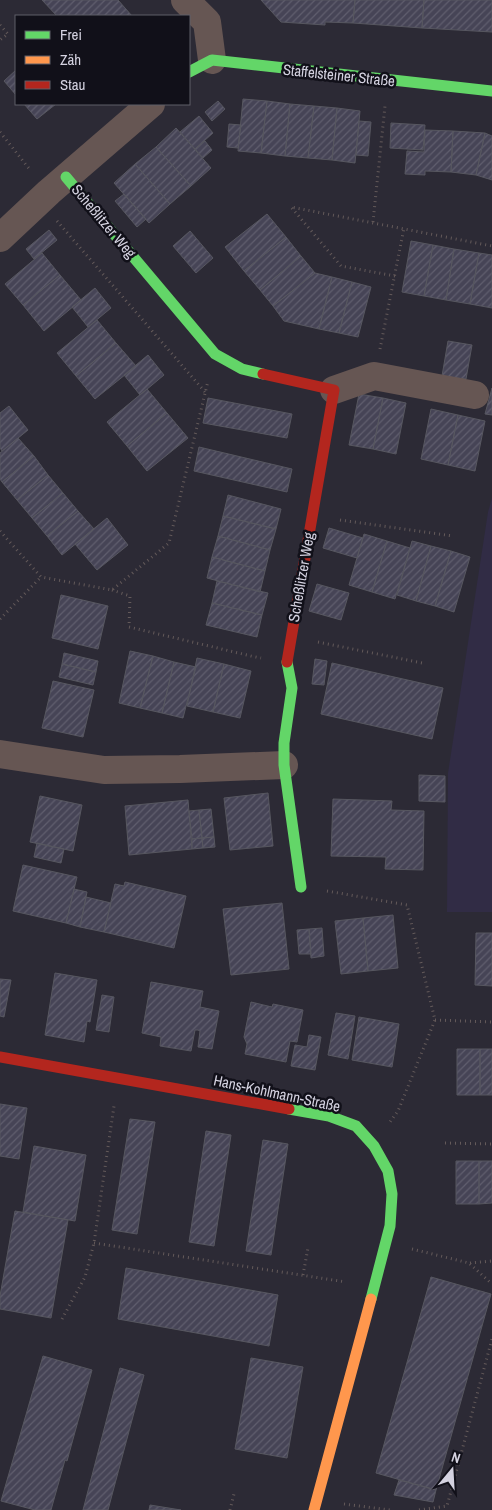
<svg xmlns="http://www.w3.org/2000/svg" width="492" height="1510" font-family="'Archivo Narrow',sans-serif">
	<defs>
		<pattern id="building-hatch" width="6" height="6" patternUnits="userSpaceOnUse" patternTransform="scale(1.25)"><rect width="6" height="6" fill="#464456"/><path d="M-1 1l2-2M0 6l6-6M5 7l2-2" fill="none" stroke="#605e6e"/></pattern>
	</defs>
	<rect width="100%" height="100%" fill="#2c2a35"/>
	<!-- built -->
	<path fill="#312c45" d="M492,498V912H447L448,773L488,512Z"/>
	<!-- building -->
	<path fill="url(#building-hatch)" stroke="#575760" d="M42,0H118L132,16H57Z
		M261,0H355L353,23L325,22V25L281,22Z
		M355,0H424L422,28L353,23Z
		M424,0H492V32L422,28Z
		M16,70V95L4,81Z
		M243,99L267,101L261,153L238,151Z
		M218,101L225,109L212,121L205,112Z
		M267,101L290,104L285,156L261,153Z
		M24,104H56L37,119Z
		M290,104L314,106L308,158L285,156Z
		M314,106L337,108L332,160L308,158Z
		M337,108L360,111L355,163L332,160Z
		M199,116L213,133L195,149L180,132Z
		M359,121L371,122L368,156L356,155Z
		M391,123L425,125L423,150L390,148Z
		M229,124L241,125L238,148L227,147Z
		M176,128L211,168L191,186L156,147Z
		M425,130L453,131L451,172L425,171V175L405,174L407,151L424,152Z
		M453,131L485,133L476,175L451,172Z
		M485,133L492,136V180L476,175Z
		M205,141L212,150L203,158L195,149Z
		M156,147L191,186L170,204L135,164Z
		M135,164L170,204L149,223L114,183Z
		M124,194L146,219L137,227L115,201Z
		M267,214L286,237L244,271L225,247Z
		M49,230L57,240L34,259L26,249Z
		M190,231L213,258L196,273L173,246Z
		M286,237L301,256L260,290L244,271Z
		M411,241L433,245L424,296L402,292Z
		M433,245L454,249L446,300L424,296Z
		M454,249L479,253L470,304L446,300Z
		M42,253L60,275L23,305L5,284Z
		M479,253L492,255V308L470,304Z
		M301,256L315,273L273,306L260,290Z
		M315,273L332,277L319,329L284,321L273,306Z
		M60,275L81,300L44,331L23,305Z
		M332,277L352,282L339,333L319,329Z
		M352,282L371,287L358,337L339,333Z
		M95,288L111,308L88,327L72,307Z
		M97,320L116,343L76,376L57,353Z
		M448,341L472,345L466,379L442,376Z
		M116,343L136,366L95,399L76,376Z
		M148,355L164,375L140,395L124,375Z
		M492,388V415L485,414Z
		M147,389L167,413L127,446L107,422Z
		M359,394L383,398L373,449L349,445Z
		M208,398L292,414L287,438L203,423Z
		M383,398L406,403L396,454L373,449Z
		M9,406L28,430L2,451L0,448V413Z
		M431,409L458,415L448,465L421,459Z
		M167,413L188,438L147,471L127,446Z
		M458,415L485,421L475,471L448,465Z
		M18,438L34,456L2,482L0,479V453Z
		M199,447L292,469L287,492L194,471Z
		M34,456L48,475L17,500L2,482Z
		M48,475L63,493L32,518L17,500Z
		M63,493L78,511L47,536L32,518Z
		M228,495L281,509L276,529L223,516Z
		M78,511L94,529L62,555L47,536Z
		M223,516L276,529L270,550L218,536Z
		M107,518L128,545L97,570L75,544Z
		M329,528L363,538L357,558L323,548Z
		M364,534L387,541L372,592L349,585Z
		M218,536L270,550L265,571L212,557Z
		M387,541L410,548L395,599L372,592Z
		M412,541L431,546L416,601L397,595Z
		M431,546L451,551L435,606L416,601Z
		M451,551L470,557L454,612L435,606Z
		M212,557L265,571L260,592L207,578Z
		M217,581L268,593L262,615L212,603Z
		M317,584L349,593L341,620L309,611Z
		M61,595L108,606L98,649L52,638Z
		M212,603L262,615L257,637L206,625Z
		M130,651L153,656L140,708L119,703Z
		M64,653L98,661L96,672L62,664Z
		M153,656L174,662L162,713L140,708Z
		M197,658L224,664L213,712L187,706Z
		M315,659L327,661L324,685L312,684Z
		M174,662L196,667L183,718L162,713Z
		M332,663L443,688L432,739L321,714Z
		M62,664L96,672L93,685L59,677Z
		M224,664L251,671L240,718L213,712Z
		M53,681L94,690L83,737L42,728Z
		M419,775L445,776V802L419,801Z
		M268,793L273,846L230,850L224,798Z
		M40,796L82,805L73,851L30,842Z
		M333,799L392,801L391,810L424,811L423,870L385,869L386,857L331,856Z
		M188,800L192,849L129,855L125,806Z
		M211,809L214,837L202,838L199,810Z
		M199,810L202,838L192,839L189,811Z
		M214,837L215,847L203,848L202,838Z
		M202,838L203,848L192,849V839Z
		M37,843L64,849L61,863L34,857Z
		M23,865L77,877L66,923L13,911Z
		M125,882L186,896L174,948L104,932L115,884L124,886Z
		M74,889L87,892L80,927L66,923Z
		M86,897L111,903L104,932L80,927Z
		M282,903L289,969L231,975L223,909Z
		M393,915L398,968L368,971L363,918Z
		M363,918L368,971L341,974L335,921Z
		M322,928L324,956L311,958L309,929Z
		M309,929L311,954H299L297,930Z
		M476,933H492V986L475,985Z
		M55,973L97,980L90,1022L87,1021L84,1042L45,1035Z
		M0,979L11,980L4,1017L0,1016Z
		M151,982L203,991L200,1007L219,1011L212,1049L198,1047L200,1031L198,1030H195L191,1051L160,1046L161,1037L142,1033Z
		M102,995L114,997L109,1032L96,1030Z
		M251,1002L272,1007L273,1004L303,1010L297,1042L290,1041L286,1062L245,1054L247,1044L244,1037Z
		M336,1013L355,1016L348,1059L328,1055Z
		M359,1017L399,1024L392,1067L352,1060Z
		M309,1035L321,1037L315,1070L291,1066L295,1045L307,1047Z
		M457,1049H480V1095H457Z
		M480,1049H492V1095H480Z
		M0,1104L27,1108L19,1159L0,1156Z
		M130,1119L155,1122L137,1234L112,1230Z
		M206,1131L231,1135L214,1246L189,1242Z
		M263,1140L288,1144L271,1255L246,1251Z
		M34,1146L86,1155L75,1221L23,1212Z
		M456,1161H479V1204H456Z
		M479,1161H492V1203L479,1204Z
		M15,1211L68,1220L51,1318L0,1309V1296Z
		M126,1268L278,1295L269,1346L118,1319Z
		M431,1277L491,1294L436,1490L376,1473Z
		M43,1356L92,1370L67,1461L65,1460L51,1510H35L1,1501Z
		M251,1358L303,1367L287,1458L235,1449Z
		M120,1368L144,1375L108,1510H83Z
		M399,1480L436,1490L433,1502L394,1495Z
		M150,1505L181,1510H149Z"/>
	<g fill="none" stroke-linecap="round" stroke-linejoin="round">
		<!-- path -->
		<path stroke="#645a5a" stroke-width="3" stroke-dasharray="1 4" stroke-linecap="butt" d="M0,25L8,34L0,40
			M0,132L31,171
			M57,221L205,392
			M373,222L385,106
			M395,276L341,266L291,207L492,246
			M380,349L404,228
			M340,520L453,536
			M0,531L41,577L112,590L169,543L208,381
			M112,590L130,596L129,627L251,656L261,658
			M0,619L41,577
			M318,642L422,663
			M327,891L407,905L435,1020L398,1111L390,1122
			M435,1020L492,1022
			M445,1143L492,1144
			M94,1243L346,1282
			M412,1249L469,1263L492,1284
			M470,1263L492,1261
			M303,1275L308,1248
			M62,1319L85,1277L94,1243L114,1106
			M344,1504L390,1510
			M230,1510L234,1494
			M419,1510L447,1506L492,1339"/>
		<!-- street -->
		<path stroke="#665653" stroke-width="28" d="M185,0L207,22L212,60
			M0,238L49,192L151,104
			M334,390L374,376L475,395
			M0,754L104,770L180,769L284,765"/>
		<!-- fast -->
		<path stroke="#63d668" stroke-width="11" d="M189,72L212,60L492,91
			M66,177L215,354L242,369L263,374
			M287,662L292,688L284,743V765L301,887
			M289,1109L329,1116L356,1126L374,1146L388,1171L392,1194L390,1226L371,1299"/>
		<!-- slow -->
		<path stroke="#ff974d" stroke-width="11" d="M314,1510L371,1299"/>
		<!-- jam -->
		<path stroke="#b3261e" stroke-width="11" d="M263,374L334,390L287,662
			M0,1057L289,1109"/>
	</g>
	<g text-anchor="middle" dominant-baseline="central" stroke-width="5" stroke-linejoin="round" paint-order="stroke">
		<!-- street labels -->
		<g font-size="15" fill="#d4d2e0" stroke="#111019">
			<text transform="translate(339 75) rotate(6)">Staffelsteiner Straße</text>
			<text transform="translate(104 221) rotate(50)">Scheßlitzer Weg</text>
			<text transform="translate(301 577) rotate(-80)">Scheßlitzer Weg</text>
			<text transform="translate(277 1093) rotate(12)">Hans-Kohlmann-Straße</text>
		</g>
	</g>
	<!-- legend -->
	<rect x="15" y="15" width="175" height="90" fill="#111019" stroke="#5f5e69"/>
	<rect x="25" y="31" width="25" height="8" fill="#63d668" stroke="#5f5e69"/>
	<text x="60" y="40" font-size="15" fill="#d4d2e0">Frei</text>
	<rect x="25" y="56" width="25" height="8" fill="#ff974d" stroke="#5f5e69"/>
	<text x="60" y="65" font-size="15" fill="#d4d2e0">Zäh</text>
	<rect x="25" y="81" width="25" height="8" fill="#b3261e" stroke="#5f5e69"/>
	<text x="60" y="90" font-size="15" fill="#d4d2e0">Stau</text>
	<!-- north arrow -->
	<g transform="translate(452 1470) rotate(18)" stroke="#111019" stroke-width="4" paint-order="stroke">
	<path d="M0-4L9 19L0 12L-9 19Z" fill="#d4d2e0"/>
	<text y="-8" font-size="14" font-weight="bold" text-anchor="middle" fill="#d4d2e0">N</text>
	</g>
</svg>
